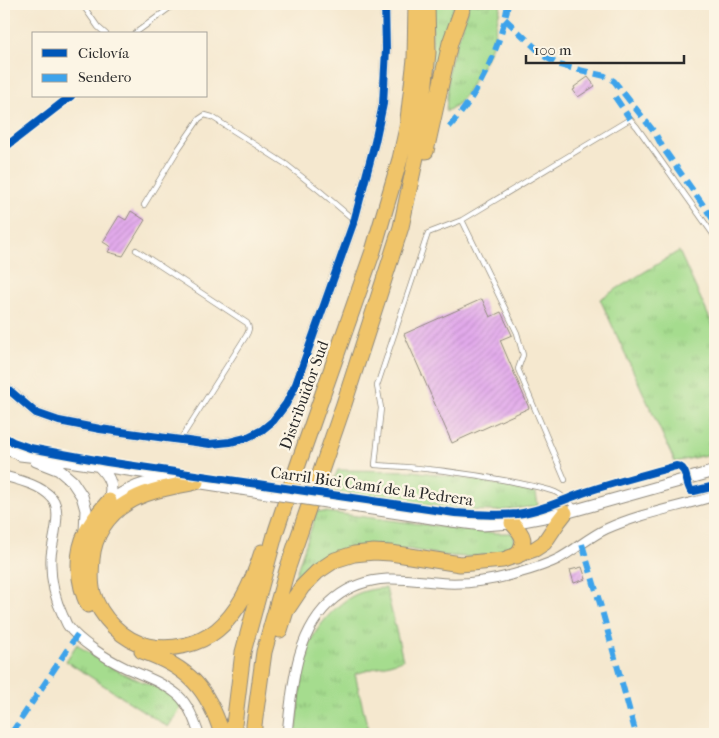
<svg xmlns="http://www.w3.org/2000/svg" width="719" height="738" font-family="'IM FELL French Canon',serif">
	<defs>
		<pattern id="grass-tufts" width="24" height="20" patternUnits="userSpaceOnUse" patternTransform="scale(1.25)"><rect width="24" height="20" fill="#a5dc8e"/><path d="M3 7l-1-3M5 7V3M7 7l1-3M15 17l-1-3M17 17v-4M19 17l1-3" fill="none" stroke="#8ebd7b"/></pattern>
		<pattern id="building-hatch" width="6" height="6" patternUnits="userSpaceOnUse" patternTransform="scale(1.25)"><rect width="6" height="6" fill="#e2aaeb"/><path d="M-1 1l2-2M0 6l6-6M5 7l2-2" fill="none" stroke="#c292ca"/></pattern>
	</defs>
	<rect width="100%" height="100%" fill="#fcf5e5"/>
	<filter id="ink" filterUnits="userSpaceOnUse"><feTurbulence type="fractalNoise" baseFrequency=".02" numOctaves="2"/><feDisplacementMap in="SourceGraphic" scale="10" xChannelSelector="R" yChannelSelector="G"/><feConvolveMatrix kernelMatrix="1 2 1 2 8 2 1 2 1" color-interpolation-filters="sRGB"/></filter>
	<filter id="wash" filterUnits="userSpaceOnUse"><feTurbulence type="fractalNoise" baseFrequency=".0096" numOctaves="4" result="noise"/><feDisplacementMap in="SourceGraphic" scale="20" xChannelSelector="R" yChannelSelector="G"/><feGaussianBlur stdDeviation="1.12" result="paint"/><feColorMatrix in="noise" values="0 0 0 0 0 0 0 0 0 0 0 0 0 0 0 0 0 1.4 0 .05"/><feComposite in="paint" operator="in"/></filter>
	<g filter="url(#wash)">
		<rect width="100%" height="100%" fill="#f5e8cf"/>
		<!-- grass -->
		<path fill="url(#grass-tufts)" stroke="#68845c" d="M433,4H455L431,72Z
			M469,4H501L492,45L485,61L466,94L459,103L446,112L449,67Z
			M679,251L715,330V453L675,462L600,299Z
			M338,470L413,471L476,480L536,493L538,506L497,511L461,510L329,491Z
			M317,511L460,529L495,533H512L514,535L515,543L511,549L504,553L465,557L448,556L407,549L311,568L290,591Z
			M386,588L403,660L355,674L369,734H296C299,709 300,683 306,658C307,653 308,648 310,643C314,633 322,623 329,615C346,597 361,589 386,588Z
			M77,644L83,649L120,672L143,682L164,690L177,699L183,705L168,727L66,661Z"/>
		<g id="blocks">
			<!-- building -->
			<path fill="url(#building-hatch)" d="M588,77L595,86L578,97L573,90L575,89L574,87Z
				M131,211L145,220L123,256L108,252L111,247L103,242L119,216L126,220Z
				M482,299L490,317L501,312L512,335L500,340L529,408L452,443L404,334Z
				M582,567L586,579L574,583L570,570Z"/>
		</g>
	</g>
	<g filter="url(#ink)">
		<use href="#blocks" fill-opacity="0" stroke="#908a7d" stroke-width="1"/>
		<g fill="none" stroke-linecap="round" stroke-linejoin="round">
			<defs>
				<path id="service" d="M82,4L98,27L106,34
					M134,34L175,4
					M144,205L179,148L199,119L205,115L212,117L287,165L320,191L354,220
					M462,220L517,333L523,355L518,369L565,480
					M136,250L247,323C250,328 249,331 246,336L180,440
					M576,509C570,502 564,496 555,492C542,487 527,485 514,482C468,473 421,467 375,465L381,408L377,386L428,233L462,220L630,119L637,127L715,237"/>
				<path id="minor" d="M4,387L9,390L36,413L59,421L100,429L210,444L230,442L246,438L262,430L273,421L286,404L296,384L355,218L375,142L383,104L386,49L385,4
					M4,449L20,455
					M4,476C19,480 41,485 52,498C63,511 52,541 51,557C50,579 54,597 63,616C65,619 66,624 68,626C79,641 107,659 124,667C141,675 163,682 178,695C189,705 194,720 199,734
					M287,734C292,687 295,630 335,598C350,586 367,580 387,579C407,578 427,582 447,583C470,584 493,580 515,574C529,570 544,566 558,559C575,550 589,537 606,529C641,513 679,507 715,496"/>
				<path id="tertiary" d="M20,455L55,459L175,477
					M36,461L59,470L72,481L82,496L86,510L85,532
					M98,465C111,478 114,487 108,504
					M189,481L241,489
					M109,501C126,490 143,482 163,479
					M359,507L452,521L482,525L512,523L565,513L715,471"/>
				<path id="trunk" d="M426,151L450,43L464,4
					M196,482C173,487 147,490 127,503C107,515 94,536 92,559C91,570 90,582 93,593C100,617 123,641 148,646C171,651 199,645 217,630C240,611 253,581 262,552
					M512,523C525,537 526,540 517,556
					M88,605C78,584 75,554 86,533C92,521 100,511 109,501
					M280,630L286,611L302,587L317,572L335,560L354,554L374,552L391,553L460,564L503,560L535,549L544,543L558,522L565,513
					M142,651C188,667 208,688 222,734
					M234,734V725L243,652L276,531L299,462L373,251L400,159L407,128L415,59L416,4
					M254,734V725L264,652L287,570L344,404L401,227L416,157L421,121L428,53L427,4"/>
			</defs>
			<!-- service casing -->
			<use href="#service" stroke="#908a7d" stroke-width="6"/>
			<!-- minor casing -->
			<use href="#minor" stroke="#908a7d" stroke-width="11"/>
			<!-- tertiary casing -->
			<use href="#tertiary" stroke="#908a7d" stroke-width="13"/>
			<!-- trunk casing -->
			<use href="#trunk" stroke="#908a7d" stroke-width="17"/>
			<!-- service -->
			<use href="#service" stroke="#fff" stroke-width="4.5"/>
			<!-- minor -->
			<use href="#minor" stroke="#fff" stroke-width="9"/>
			<!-- tertiary -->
			<use href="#tertiary" stroke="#fff" stroke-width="11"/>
			<!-- trunk -->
			<use href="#trunk" stroke="#f0c469" stroke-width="15"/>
			<defs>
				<path id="tertiary-bridge" d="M241,489L359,507"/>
			</defs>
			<!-- tertiary-bridge casing -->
			<use href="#tertiary-bridge" stroke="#908a7d" stroke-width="13" stroke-linecap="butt"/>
			<!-- tertiary-bridge -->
			<use href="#tertiary-bridge" stroke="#fff" stroke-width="11"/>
			<!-- quiet -->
			<path stroke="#3ea3eb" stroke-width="6" stroke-dasharray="12 6" stroke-linecap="butt" d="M505,19L544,56L559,65L605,76L614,81L655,133L663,148L715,222
				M615,97L630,119
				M449,127C478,96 501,46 508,4
				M582,544L601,607L636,734
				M11,734L77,635"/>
			<defs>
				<path id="cycleway" d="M4,148L71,96
					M4,387L9,390L36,413L59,421L100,429L210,444L230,442L246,438L262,430L273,421L286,404L296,384L355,218L375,142L383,104L386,49L385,4
					M4,437L13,442L30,448L107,462L455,513C475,514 496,516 517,514C539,511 559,502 580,494C611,483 644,475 676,466C688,467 685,482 691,491H694L715,486"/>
			</defs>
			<!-- cycleway casing -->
			<use href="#cycleway" stroke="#fcf5e5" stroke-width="11"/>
			<!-- cycleway -->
			<use href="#cycleway" stroke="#0057b8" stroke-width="8"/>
		</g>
	</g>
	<g text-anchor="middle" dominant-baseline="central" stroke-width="5" stroke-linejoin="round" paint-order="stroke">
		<!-- street labels -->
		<g font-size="16" fill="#2b2b2b" stroke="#fcf5e5">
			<text transform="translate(304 395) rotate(-70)">Distribuïdor Sud</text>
			<text transform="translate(372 486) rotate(8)">Carril Bici Camí de la Pedrera</text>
		</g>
	</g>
	<!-- margin -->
	<rect width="719" height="738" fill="none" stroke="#fcf5e5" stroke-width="20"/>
	<!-- legend -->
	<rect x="32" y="32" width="175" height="65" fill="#fcf5e5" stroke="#a8a49b"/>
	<rect x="42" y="49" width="25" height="8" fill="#0057b8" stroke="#a8a49b"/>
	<text x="78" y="58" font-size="15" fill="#2b2b2b">Ciclovía</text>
	<rect x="42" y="74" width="25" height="8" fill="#3ea3eb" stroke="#a8a49b"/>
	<text x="78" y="82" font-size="15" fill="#2b2b2b">Sendero</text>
	<!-- scale -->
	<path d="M526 55v8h158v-8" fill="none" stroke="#2b2b2b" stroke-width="2.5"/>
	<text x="534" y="55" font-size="15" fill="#2b2b2b" stroke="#fcf5e5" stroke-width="4" paint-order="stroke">100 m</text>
</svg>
